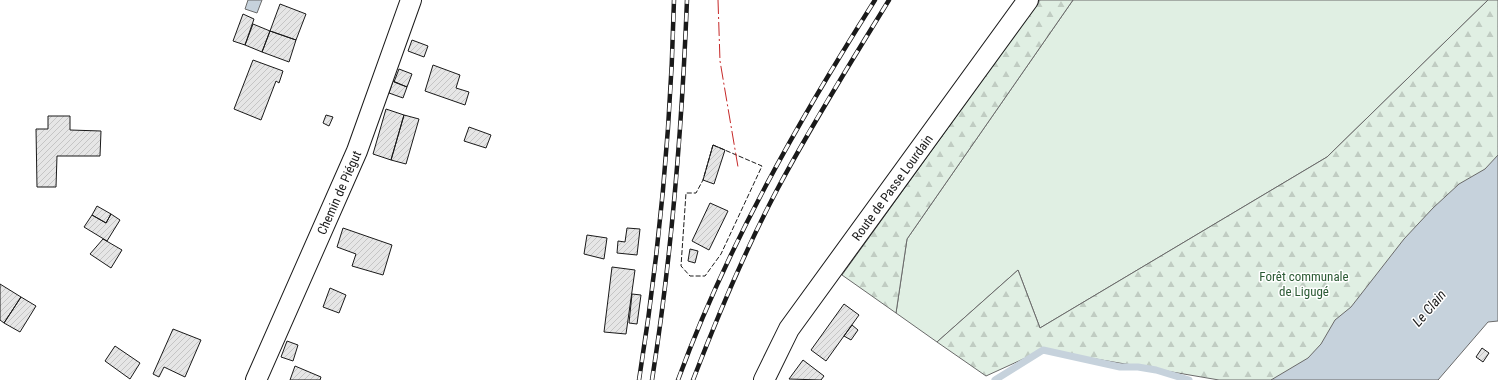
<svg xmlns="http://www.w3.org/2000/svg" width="1498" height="380" font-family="'Roboto Condensed',sans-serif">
	<defs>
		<pattern id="forest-firs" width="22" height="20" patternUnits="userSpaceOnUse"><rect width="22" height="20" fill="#e0efe3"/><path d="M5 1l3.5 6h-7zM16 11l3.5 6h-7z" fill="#c0ccc2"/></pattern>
		<pattern id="building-hatch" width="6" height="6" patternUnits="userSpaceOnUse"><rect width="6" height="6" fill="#e6e6e6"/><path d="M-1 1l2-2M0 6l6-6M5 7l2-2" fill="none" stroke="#c5c5c5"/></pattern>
	</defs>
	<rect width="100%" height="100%" fill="#fff"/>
	<!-- green -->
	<path fill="#e0efe3" stroke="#6a6a6a" d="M1073,0H1488L1327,157L1040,328L1018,270L937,342L896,313L907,239Z"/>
	<!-- forest -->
	<path fill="url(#forest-firs)" stroke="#6a6a6a" d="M1040,0H1073L907,239L896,313L842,275Z
		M1488,0H1498V233L1343,380H1219L1043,350L986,376L937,342L1018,270L1040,328L1327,157Z"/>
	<!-- water -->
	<path fill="#c6d2dc" stroke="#6a6a6a" d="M248,0H262L257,13L245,9Z
		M1498,155V321L1488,322L1438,380H1271L1308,358L1321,344L1335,320L1351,307L1404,239L1433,208L1459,184L1485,169Z"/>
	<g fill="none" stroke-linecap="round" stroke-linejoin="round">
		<!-- stream -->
		<path stroke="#c6d2dc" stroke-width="7" d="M995,380L1043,350L1120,367H1138L1156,370L1189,380"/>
	</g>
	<!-- building -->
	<path fill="url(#building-hatch)" stroke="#1a1a1a" d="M280,4L306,14L296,40L270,31Z
		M243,14L254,19L245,45L233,41Z
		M253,24L270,31L262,52L245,45Z
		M270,31L296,40L289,62L262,52Z
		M412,40L428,46L424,57L408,51Z
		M253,60L283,71L279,83L276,81L261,120L234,109Z
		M433,65L460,75L456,88L469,92L465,105L425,91Z
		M399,69L412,74L407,87L394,82Z
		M393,81L407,87L403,98L389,93Z
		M386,109L404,115L391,160L373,154Z
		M326,115L333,117L329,126L323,123Z
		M404,115L419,119L406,164L391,160Z
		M48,116H70V130L101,131L100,156H57L56,187H37L36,129H48Z
		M469,127L491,135L486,148L464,141Z
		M713,145L725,150L714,184L703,180Z
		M710,203L728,211L709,250L692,241Z
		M97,206L111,214L106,223L92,215Z
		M111,214L120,220L107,241L84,227L92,215L106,223Z
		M343,228L392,245L383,275L352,266L356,254L337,247Z
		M627,228L640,229L637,255L617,253L618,241L625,242Z
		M587,235L607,238L604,259L584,254Z
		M103,239L122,250L111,268L90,254Z
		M690,249L698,251L695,263L688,261Z
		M612,267L635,270L626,334L604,332Z
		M0,284L21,297L4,323L0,320Z
		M330,288L346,295L339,313L323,307Z
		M632,294L641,295L637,324L629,323Z
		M21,297L36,306L20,332L4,323Z
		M844,304L859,315L826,361L811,350Z
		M852,325L858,330L851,340L844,336Z
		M173,329L201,340L185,377L164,367L159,377L153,374Z
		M287,341L298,345L293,361L281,357Z
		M115,346L140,363L130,379L105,361Z
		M1482,348L1489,353L1483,362L1476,357Z
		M803,360L824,376L821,380L789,379Z
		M295,366L321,377L320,380H290Z"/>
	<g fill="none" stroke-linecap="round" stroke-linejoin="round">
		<defs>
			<g id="street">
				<path id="s1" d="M256,380L357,151L411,0"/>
				<path id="s2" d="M764,380L789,329L1028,0"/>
			</g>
		</defs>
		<!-- street casing -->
		<use href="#street" stroke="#1a1a1a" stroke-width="22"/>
		<!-- street -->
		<use href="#street" stroke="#fff" stroke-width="20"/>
		<defs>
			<path id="rail" d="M639,380C659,255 671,127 674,0
				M652,380C672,254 682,127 687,0
				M678,380C727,246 799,120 875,0
				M693,380C718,315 745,250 778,188C812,124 851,62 889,0"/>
		</defs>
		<!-- rail casing -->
		<use href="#rail" stroke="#1a1a1a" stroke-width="4.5"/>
		<!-- rail -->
		<use href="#rail" stroke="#fff" stroke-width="3" stroke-dasharray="9" stroke-linecap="butt"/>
		<!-- fence -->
		<path stroke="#1a1a1a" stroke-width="1" stroke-dasharray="5 2" stroke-linecap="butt" d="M713,145L762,166L721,254L705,276H690L681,266L686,193H696L703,180Z"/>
		<!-- power -->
		<path stroke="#c62828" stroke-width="1" stroke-dasharray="14 3 2 3" stroke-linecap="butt" d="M718,0L720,61L738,167"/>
	</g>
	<g text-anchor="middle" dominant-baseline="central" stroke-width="3" stroke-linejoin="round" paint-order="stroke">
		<!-- street labels -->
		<g font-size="13" fill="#1a1a1a" stroke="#fff">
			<text stroke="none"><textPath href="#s2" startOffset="232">Route de Passe Lourdain</textPath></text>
			<text stroke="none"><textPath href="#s1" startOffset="205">Chemin de Piégut</textPath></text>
		</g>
		<!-- park labels -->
		<g font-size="13" fill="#2b5a34" stroke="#fff">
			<text x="1304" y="276">Forêt communale<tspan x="1304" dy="15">de Ligugé</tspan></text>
		</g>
		<!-- water labels -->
		<g font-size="14" font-style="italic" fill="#1a1a1a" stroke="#fff">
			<text transform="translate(1429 308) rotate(-49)">Le Clain</text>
		</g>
	</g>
</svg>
